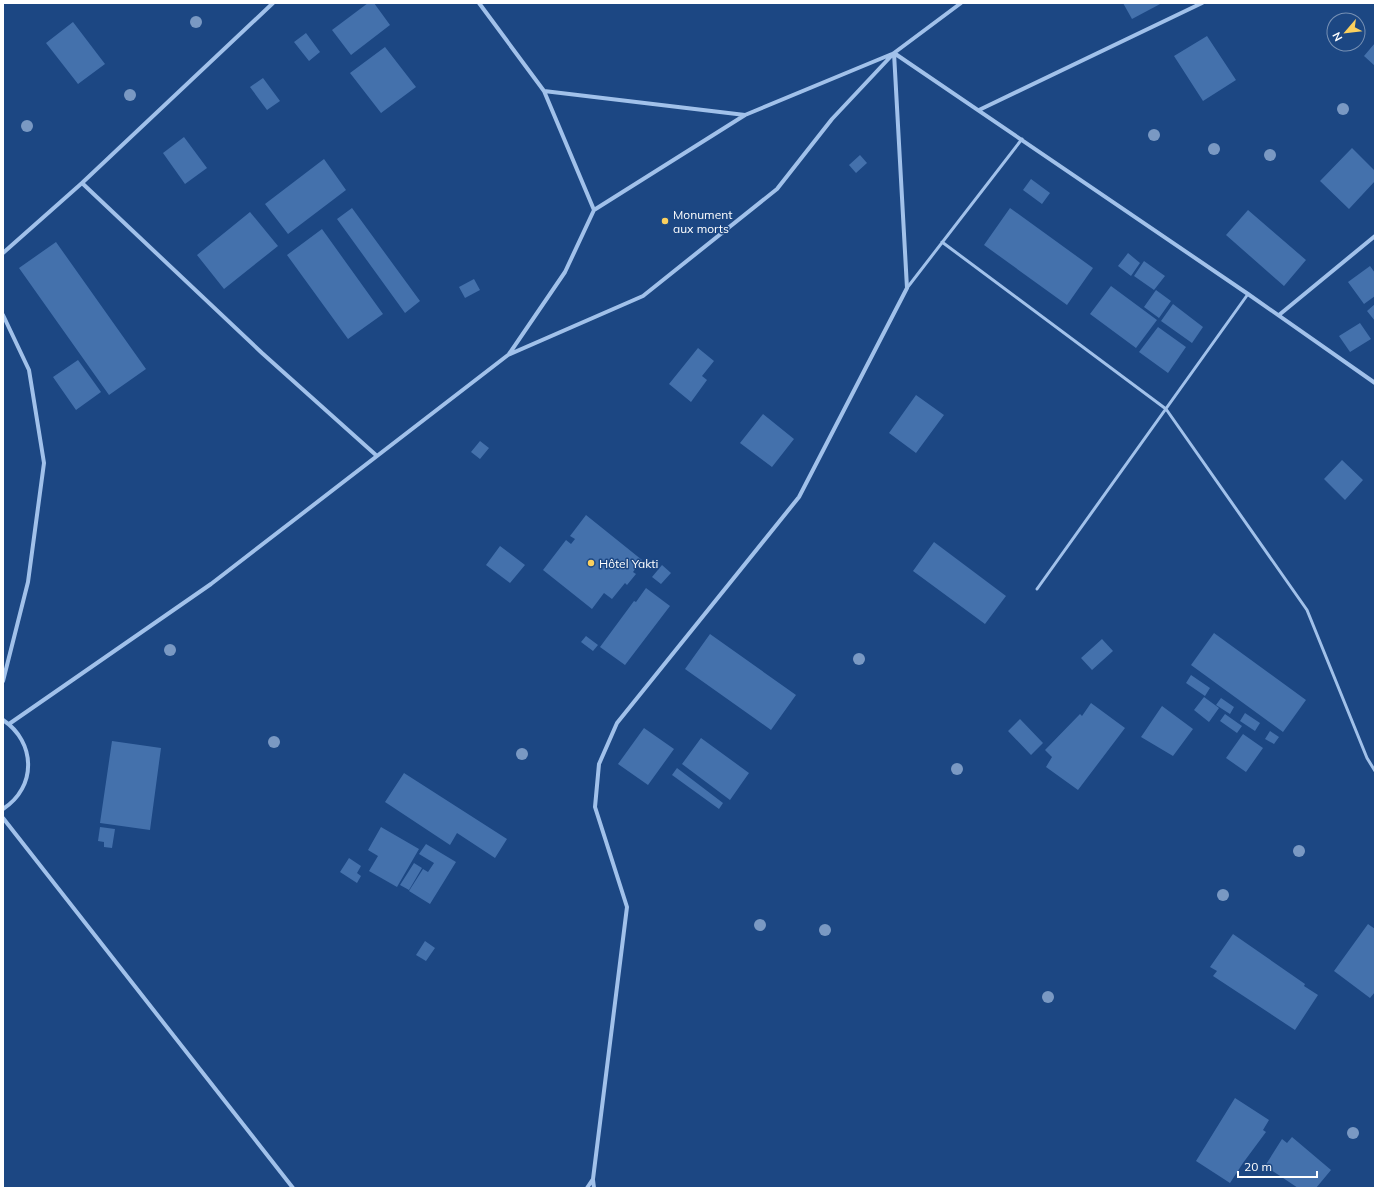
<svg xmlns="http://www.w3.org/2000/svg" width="1378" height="1191" font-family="Mulish,sans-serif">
	<rect width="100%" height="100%" fill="#1c4783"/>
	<!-- building -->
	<path fill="#4471ac" d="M368,3H374L390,25L351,55L332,30Z
		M1123,3H1162L1132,19Z
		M73,22L105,64L78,84L46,43Z
		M306,33L320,52L309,61L294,42Z
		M1207,36L1236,80L1203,101L1174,56Z
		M1375,43V66L1364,56Z
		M385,47L416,87L381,113L350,73Z
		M263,78L280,101L267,110L250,87Z
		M184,137L207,168L185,184L163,153Z
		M1352,148L1375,171V181L1349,209L1320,181Z
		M860,155L867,163L856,173L849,165Z
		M324,159L346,190L288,234L265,204Z
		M1031,179L1050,193L1042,204L1023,190Z
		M352,208L420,301L405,313L337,219Z
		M1010,208L1093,268L1067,305L984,245Z
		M1248,210L1306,260L1284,286L1226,235Z
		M250,212L278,246L224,289L197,255Z
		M322,229L383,314L348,339L287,255Z
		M56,242L146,369L109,395L19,268Z
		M1128,253L1140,263L1131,276L1118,266Z
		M1144,261L1165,276L1154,290L1134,276Z
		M1370,266L1375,273V296L1364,304L1348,282Z
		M474,279L480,290L465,298L459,287Z
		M1111,286L1157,320L1136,348L1090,314Z
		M1156,290L1171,301L1159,318L1144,307Z
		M1173,304L1203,327L1192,343L1161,321Z
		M1375,304V321L1367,311Z
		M1360,323L1371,339L1350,352L1339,336Z
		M1158,327L1186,347L1168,373L1139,352Z
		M698,348L714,361L702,376L707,380L691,402L669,384Z
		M78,360L101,392L76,410L53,377Z
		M916,395L944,415L916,453L889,433Z
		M763,414L794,439L772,467L740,443Z
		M480,441L489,448L480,459L471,452Z
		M1342,460L1363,480L1345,500L1324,479Z
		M586,515L642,560L633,572L636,574L627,585L625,583L612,599L604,593L592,609L543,570L566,540L571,544L575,539L570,536Z
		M934,542L1006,596L985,624L913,571Z
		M500,546L525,565L510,583L486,565Z
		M662,565L671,573L661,584L652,577Z
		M646,588L670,606L625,665L600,647L634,601L636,602Z
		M1214,633L1306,700L1283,732L1191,665Z
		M710,634L796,695L771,730L685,669Z
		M586,636L598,645L593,651L581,642Z
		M1102,639L1113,651L1092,670L1081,658Z
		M1191,675L1210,688L1205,696L1186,683Z
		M1204,697L1219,708L1209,722L1194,710Z
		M1221,698L1234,707L1230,714L1216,705Z
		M1091,703L1125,728L1078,790L1046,767L1052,757L1045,750L1080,714L1082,716Z
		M1162,706L1193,729L1173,756L1141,737Z
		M1245,713L1260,723L1255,731L1240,721Z
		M1225,714L1242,726L1237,733L1220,721Z
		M1020,719L1043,743L1031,755L1008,731Z
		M644,728L674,749L648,785L618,764Z
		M1270,731L1279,737L1274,744L1265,739Z
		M1243,734L1263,748L1246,772L1226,758Z
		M701,738L749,773L730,800L682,764Z
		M112,741L161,748L150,830L100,823Z
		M677,768L723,803L719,809L672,775Z
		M404,773L507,839L495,858L457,833L450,845L385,802Z
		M100,827L115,829L112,848L104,847V842L98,841Z
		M381,827L419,849L397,887L369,871L378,856L368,850Z
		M426,844L456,862L430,904L409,891L423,869L428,872L434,863L419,854Z
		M349,858L361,866L357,873L361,876L357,883L340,872Z
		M414,863L422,868L409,890L400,885Z
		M1368,924L1375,929V992L1370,998L1334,971Z
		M1233,934L1305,984L1304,986L1318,995L1295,1030L1213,976L1217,971L1210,967Z
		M425,941L435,948L426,961L416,955Z
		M1235,1098L1269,1120L1263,1130L1266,1132L1243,1163L1230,1183L1196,1161Z
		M1292,1137L1331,1170L1316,1188H1298L1265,1166L1282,1139L1287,1143Z"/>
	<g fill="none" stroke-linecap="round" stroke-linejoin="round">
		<!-- lane -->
		<path stroke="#a1c1ea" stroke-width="3" d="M942,242L1166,409L1307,610L1367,758L1375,771
			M907,288L1022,139
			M1037,589L1248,294"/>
		<!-- street -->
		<path stroke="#a1c1ea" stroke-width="4" d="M479,3L544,91L745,115
			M894,53L1248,294L1375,383
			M544,91L594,210
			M979,110L1202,3
			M82,183L262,353L377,456
			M3,253L82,183L273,3
			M3,315L29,370L44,463L28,582L3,681
			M1279,315L1375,236
			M509,354L565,272L594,210L745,115L892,54
			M3,720C36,742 37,787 3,809
			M9,724L211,584L508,355L643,296L777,189L832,119L894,53L961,3
			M3,818L293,1188
			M593,1180L594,1188
			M587,1188L593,1179L627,907L595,807L599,764L617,723L799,497L907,288L894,53"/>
	</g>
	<!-- trees -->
	<g fill="#7a99c3">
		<circle cx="196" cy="22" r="6"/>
		<circle cx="130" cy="95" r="6"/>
		<circle cx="1343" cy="109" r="6"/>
		<circle cx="27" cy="126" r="6"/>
		<circle cx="1154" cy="135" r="6"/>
		<circle cx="1214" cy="149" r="6"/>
		<circle cx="1270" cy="155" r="6"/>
		<circle cx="170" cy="650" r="6"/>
		<circle cx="859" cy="659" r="6"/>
		<circle cx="274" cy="742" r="6"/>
		<circle cx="522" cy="754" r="6"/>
		<circle cx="957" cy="769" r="6"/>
		<circle cx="1299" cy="851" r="6"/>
		<circle cx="1223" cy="895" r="6"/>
		<circle cx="760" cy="925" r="6"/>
		<circle cx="825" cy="930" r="6"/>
		<circle cx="1048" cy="997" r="6"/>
		<circle cx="1353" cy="1133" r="6"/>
	</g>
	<!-- markers -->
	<g fill="#fbd05e" stroke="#1c4783" stroke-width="1.5">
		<circle cx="665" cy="221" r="4"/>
		<circle cx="591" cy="563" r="4"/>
	</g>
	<g text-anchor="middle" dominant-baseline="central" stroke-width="3" stroke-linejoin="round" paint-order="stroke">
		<!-- poi labels -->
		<g font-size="12" fill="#fff" stroke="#1c4783" text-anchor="start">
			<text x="673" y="214">Monument<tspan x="673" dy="14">aux morts</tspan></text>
			<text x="599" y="563">Hôtel Yakti</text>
		</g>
	</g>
	<!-- border -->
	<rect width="1378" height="1191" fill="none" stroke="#ffffff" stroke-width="8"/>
	<!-- north arrow -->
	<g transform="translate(1346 32) rotate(242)"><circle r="19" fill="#1c4783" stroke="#7791b5"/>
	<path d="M0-3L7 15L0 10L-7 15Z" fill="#fbd05e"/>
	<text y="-6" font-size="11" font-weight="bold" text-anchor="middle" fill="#ffffff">N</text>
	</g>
	<!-- scale -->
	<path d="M1238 1171v6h79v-6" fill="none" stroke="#ffffff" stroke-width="2"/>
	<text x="1244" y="1171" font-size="12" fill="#ffffff" stroke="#1c4783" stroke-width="3" paint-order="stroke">20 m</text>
</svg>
